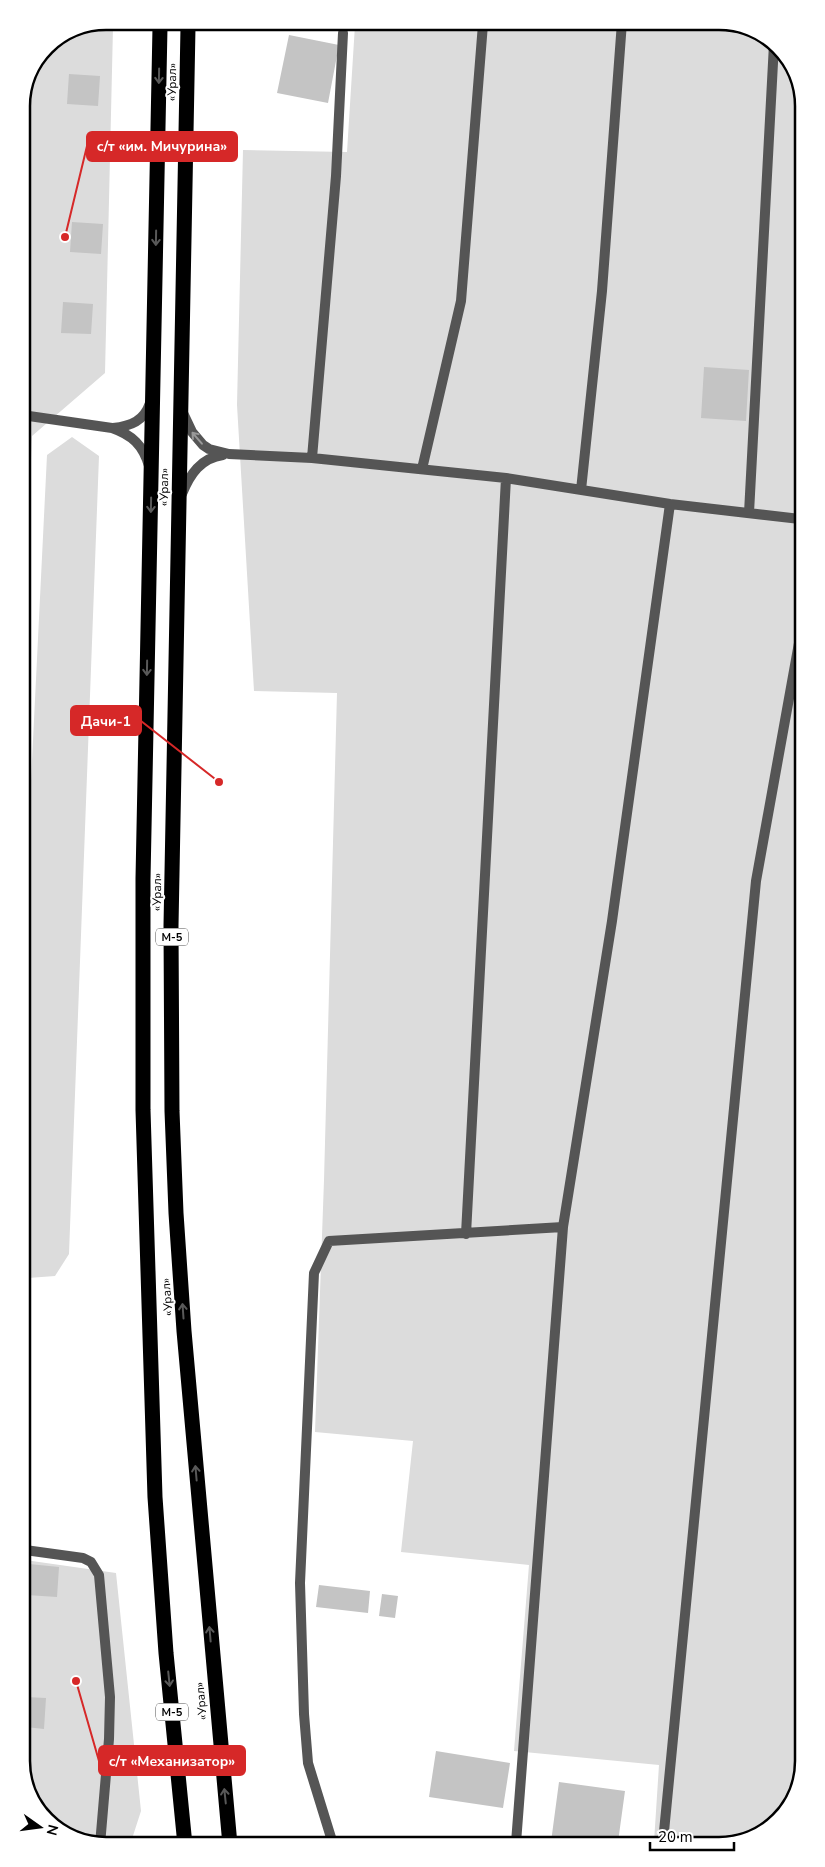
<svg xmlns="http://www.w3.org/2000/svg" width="825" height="1867" font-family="'Nunito Sans',sans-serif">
	<rect width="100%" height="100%" fill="#fff"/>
	<!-- green -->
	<path fill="#dcdcdc" d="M724,21L770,39L799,79L804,1761L786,1812L746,1841L654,1842L659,1765L514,1751L529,1565L401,1552L413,1441L315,1432L324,1180L337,693L254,691L237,405L243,150L347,152L355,25Z
		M113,27L105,373L32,436L23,651L21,101L46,46L74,28Z
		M72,437L99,456L69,1254L55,1276L28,1278L25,1275L24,924L47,455Z
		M25,1560L116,1573L141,1811L130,1845L101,1846L54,1828L26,1788Z"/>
	<!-- building -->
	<path fill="#c4c4c4" d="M289,35L339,45L328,103L277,93Z
		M69,74L100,76L98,106L67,104Z
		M72,222L103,224L101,254L70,252Z
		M63,302L93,304L91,334L61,333Z
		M704,367L749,370L746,421L701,418Z
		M29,1564L59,1567L57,1597L27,1595Z
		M319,1585L370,1591L368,1613L316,1607Z
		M382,1594L398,1596L395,1618L379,1616Z
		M26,1697L46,1698L44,1729L26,1727Z
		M436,1751L510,1763L503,1808L429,1797Z
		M559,1782L625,1791L618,1842H551Z"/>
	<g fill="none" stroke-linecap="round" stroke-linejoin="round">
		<!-- lane -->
		<path stroke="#555" stroke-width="10" d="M183,413L192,432L203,445L209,449L229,454L312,458L506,478L670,504L800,519
			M22,415L112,428C132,435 143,445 149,466
			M113,428C131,426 144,421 150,403
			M312,458L336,176L343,33
			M422,469L461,301L483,24
			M581,490L602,291L622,22
			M182,494C190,474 201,458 223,455
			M749,513L774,44
			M466,1234L506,478
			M25,1550L83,1558L91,1562L99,1575L110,1697L109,1739L100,1845
			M663,1842L756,881L801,632
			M516,1843L563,1227L612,921L670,504
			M333,1844L308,1763L304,1714L300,1583L314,1273L329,1241L563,1227"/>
		<!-- highway -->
		<path stroke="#000" stroke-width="15" d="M160,27L143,879V1110L155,1497L166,1653L185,1845
			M188,27L171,926L172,1111L176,1213L184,1331L230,1845"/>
	</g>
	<!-- one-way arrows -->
	<defs><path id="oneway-shaft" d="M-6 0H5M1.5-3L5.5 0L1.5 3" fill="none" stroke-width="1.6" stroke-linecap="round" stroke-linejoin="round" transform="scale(1.25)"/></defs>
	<g stroke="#595959">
		<use href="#oneway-shaft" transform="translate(159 76) rotate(91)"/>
		<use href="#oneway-shaft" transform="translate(156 238) rotate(91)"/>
		<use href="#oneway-shaft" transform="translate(151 505) rotate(91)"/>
		<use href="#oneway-shaft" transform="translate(147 668) rotate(91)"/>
		<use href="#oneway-shaft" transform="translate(183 1311) rotate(-94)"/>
		<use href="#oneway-shaft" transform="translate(196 1473) rotate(-95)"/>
		<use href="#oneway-shaft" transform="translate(210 1634) rotate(-95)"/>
		<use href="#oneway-shaft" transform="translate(169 1679) rotate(84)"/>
		<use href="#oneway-shaft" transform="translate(225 1796) rotate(-96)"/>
	</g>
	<use stroke="#999" href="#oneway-shaft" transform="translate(197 438) rotate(-131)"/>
	<g text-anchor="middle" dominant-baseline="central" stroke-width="4" stroke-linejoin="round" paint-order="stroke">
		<!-- shield labels -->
		<g fill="#fff" stroke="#4c4c4c" stroke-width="1">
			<rect x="156" y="928.5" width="32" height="17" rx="4"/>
			<rect x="156" y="1703.5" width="32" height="17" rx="4"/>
		</g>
		<g font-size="11" font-weight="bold" fill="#000">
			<text x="172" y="937">М-5</text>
			<text x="172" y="1712">М-5</text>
		</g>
		<!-- street labels -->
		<g font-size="12" fill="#000" stroke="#fff">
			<text transform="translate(172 82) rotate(-89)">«Урал»</text>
			<text transform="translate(164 487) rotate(-89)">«Урал»</text>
			<text transform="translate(157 892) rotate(-89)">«Урал»</text>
			<text transform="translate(167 1297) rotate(-94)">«Урал»</text>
			<text transform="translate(201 1701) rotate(-95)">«Урал»</text>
		</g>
	</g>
	<!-- crop -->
	<path d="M0 0H825V1867H0ZM106 30H719A76 76 0 0 1 795 106V1761A76 76 0 0 1 719 1837H106A76 76 0 0 1 30 1761V106A76 76 0 0 1 106 30Z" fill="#fff" fill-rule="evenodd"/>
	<path fill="none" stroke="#000" stroke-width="2.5" d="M106 30H719A76 76 0 0 1 795 106V1761A76 76 0 0 1 719 1837H106A76 76 0 0 1 30 1761V106A76 76 0 0 1 106 30Z"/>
	<!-- callouts -->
	<path fill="none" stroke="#d62828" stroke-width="2" d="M65 237L87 146M219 782L141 721M76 1681L99 1761"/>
	<g fill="#d62828" stroke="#fff" stroke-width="2">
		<circle cx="65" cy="237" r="5"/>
		<circle cx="219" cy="782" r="5"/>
		<circle cx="76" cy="1681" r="5"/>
	</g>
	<g fill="#d62828" stroke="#d62828" stroke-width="2">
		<rect x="87" y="132" width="150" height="29" rx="5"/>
		<rect x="71" y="706" width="70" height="29" rx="5"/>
		<rect x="99" y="1746" width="146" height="29" rx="5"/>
	</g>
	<g font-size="14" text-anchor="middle" font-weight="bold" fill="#fff">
		<text x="162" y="151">с/т «им. Мичурина»</text>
		<text x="106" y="726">Дачи-1</text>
		<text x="172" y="1766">с/т «Механизатор»</text>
	</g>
	<!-- north arrow -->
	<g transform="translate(40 1827) rotate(104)" stroke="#ffffff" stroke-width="4" paint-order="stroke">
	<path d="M0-4L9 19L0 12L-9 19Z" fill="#000000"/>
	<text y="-8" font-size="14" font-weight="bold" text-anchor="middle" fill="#000000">N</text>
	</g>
	<!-- scale -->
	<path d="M650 1842v8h84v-8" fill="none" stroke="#000000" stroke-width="2.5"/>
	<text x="658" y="1842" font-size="15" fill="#000000" stroke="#ffffff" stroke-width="4" paint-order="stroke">20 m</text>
</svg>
